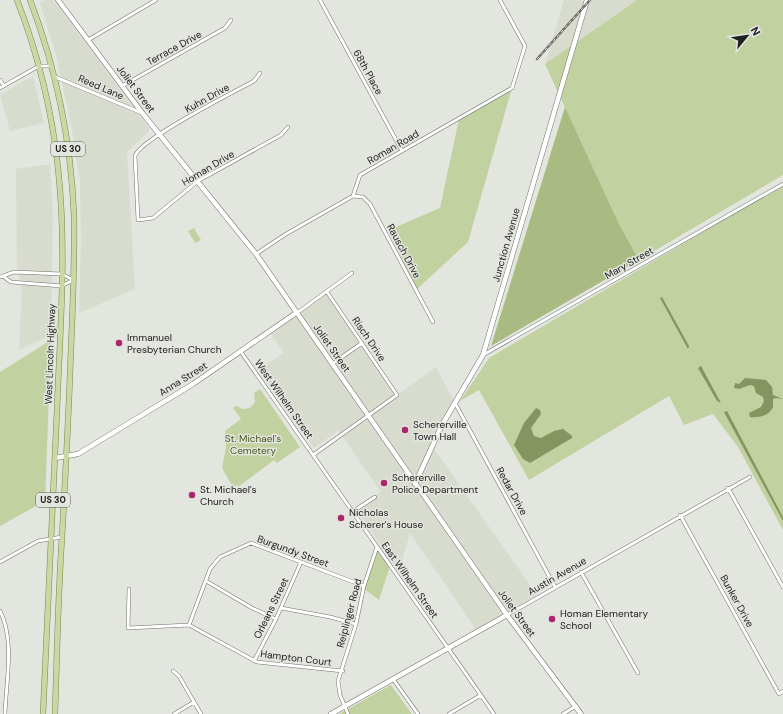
<svg xmlns="http://www.w3.org/2000/svg" width="783" height="714" font-family="'DM Sans',sans-serif">
	<rect width="100%" height="100%" fill="#e3e5df"/>
	<!-- built -->
	<path fill="#d8dccf" d="M47,0H53L150,130L127,152L135,289L79,313L81,242L80,182L71,123L55,51L40,3Z
		M564,0H637L545,64Z
		M33,76L44,123L10,131L0,95Z
		M50,164L53,215L51,335L19,350L22,288L17,269L16,169Z
		M327,292L397,395L436,367L455,403L432,446L537,595L507,615L477,631L410,533L399,571L356,509L381,492L324,410L338,431L314,448L259,369L284,353L270,332Z"/>
	<!-- green -->
	<path fill="#c2d1a0" d="M637,0H783V175L639,260L619,224L545,64Z
		M512,88L468,242L416,290L389,230L440,208L459,119Z
		M783,185V530L738,447L713,414L684,425L669,396L529,480L479,390L460,401L489,358Z
		M194,228L201,240L195,243L188,231Z
		M51,340L45,501L0,526V372Z
		M260,389L300,447L277,463L274,460L238,487L237,485L233,487L222,468L226,448L225,431L241,419L233,408L236,406L243,409L250,408L255,402L254,393Z
		M377,547L390,566L379,600L363,588L368,569Z
		M391,685L412,714H339Z"/>
	<!-- forest -->
	<path fill="#a9ba82" d="M565,107L619,224L639,260L491,346Z"/>
	<!-- water -->
	<path fill="#86955f" d="M662,297L689,346L688,349L660,298Z
		M701,366L721,403L717,401L698,368Z
		M745,378L766,380L772,387L773,395L783,399L776,398L773,399V407C769,416 759,418 750,417L749,413L761,407L764,401L763,397L756,393L754,386L750,385L739,389L734,388L735,383L739,384Z
		M536,408L540,410L541,414L531,428L534,436L541,438L554,431L563,429L572,436V438L530,463L523,459L514,445L524,423Z
		M727,411L783,517V521L724,412Z"/>
	<g fill="none" stroke-linecap="round" stroke-linejoin="round">
		<defs>
			<path id="street" d="M320,0L402,151
				M88,40L156,0
				M260,73L254,81C234,92 140,139 135,156L138,220L153,218L198,181L281,135L288,127
				M53,76L142,113
				M0,80L4,86
				M122,86L225,28L231,20
				M0,88L39,66H51
				M353,196L363,197L370,204L433,322
				M256,254L286,234L353,196L360,175L512,88L525,46L500,0
				M0,277L14,272L62,274L73,280
				M4,277L11,282L62,286L73,280
				M297,313L352,273
				M241,352L494,714
				M483,355L783,184
				M332,364L362,343
				M455,403L555,587
				M313,455L397,395L327,292
				M728,488L783,587
				M352,512L375,497
				M680,515L779,694L783,691
				M0,562L38,541L62,537
				M581,572L638,673
				M206,581L252,608L276,619
				M129,589L128,628L189,625L257,662L343,671
				M281,608L330,617L356,624
				M0,611C15,640 6,682 5,714
				M507,615L750,477
				M189,625L210,569L220,557L251,543L364,586
				M254,661L276,619L301,562
				M173,671L179,676L201,714
				M393,679L418,714
				M174,714L194,702
				M348,714L340,695L338,681L356,624L364,586L377,547
				M449,714L481,695
				M563,714L576,706"/>
			<path id="secondary" d="M58,0L143,114L256,254L507,615L581,714
				M55,458L78,454L193,384L296,313
				M415,484L442,425L483,355L587,0
				M331,714L507,615"/>
			<path id="primary" d="M17,0C38,54 52,111 58,168C67,249 60,330 57,410C53,512 48,613 43,714
				M30,0C56,68 71,143 74,215C75,268 72,321 70,374C68,429 65,483 62,537C58,596 57,655 55,714"/>
		</defs>
		<!-- street casing -->
		<use href="#street" stroke="#6f716c" stroke-width="4"/>
		<!-- secondary casing -->
		<use href="#secondary" stroke="#6f716c" stroke-width="5.5"/>
		<!-- primary casing -->
		<use href="#primary" stroke="#77874c" stroke-width="6"/>
		<!-- street -->
		<use href="#street" stroke="#fff" stroke-width="3"/>
		<!-- secondary -->
		<use href="#secondary" stroke="#fff" stroke-width="4.5"/>
		<!-- primary -->
		<use href="#primary" stroke="#cad8a3" stroke-width="5"/>
		<defs>
			<path id="rail" d="M537,59L590,0"/>
		</defs>
		<!-- rail casing -->
		<use href="#rail" stroke="#6e6e6b" stroke-width="2.5"/>
		<!-- rail -->
		<use href="#rail" stroke="#e3e5df" stroke-width="1" stroke-dasharray="3" stroke-linecap="butt"/>
	</g>
	<!-- markers -->
	<g fill="#ad266b" stroke="#e3e5df" stroke-width="1.5">
		<circle cx="119" cy="343" r="4"/>
		<circle cx="405" cy="430" r="4"/>
		<circle cx="384" cy="483" r="4"/>
		<circle cx="192" cy="495" r="4"/>
		<circle cx="341" cy="518" r="4"/>
		<circle cx="552" cy="619" r="4"/>
	</g>
	<g text-anchor="middle" dominant-baseline="central" stroke-width="3" stroke-linejoin="round" paint-order="stroke">
		<!-- shield labels -->
		<g fill="#e3e5df" stroke="#5a5b59" stroke-width="1">
			<rect x="51" y="142" width="34" height="14" rx="3"/>
			<rect x="36" y="493" width="34" height="14" rx="3"/>
		</g>
		<g font-size="9" font-weight="bold" fill="#20201f">
			<text x="68" y="149">US 30</text>
			<text x="53" y="500">US 30</text>
		</g>
		<!-- street labels -->
		<g font-size="10" fill="#20201f" stroke="#e3e5df">
			<text transform="translate(174 48) rotate(-29)">Terrace Drive</text>
			<text transform="translate(368 72) rotate(61)">68th Place</text>
			<text transform="translate(101 87) rotate(23)">Reed Lane</text>
			<text transform="translate(136 89) rotate(53)">Joliet Street</text>
			<text transform="translate(207 98) rotate(-29)">Kuhn Drive</text>
			<text transform="translate(393 147) rotate(-30)">Roman Road</text>
			<text transform="translate(208 168) rotate(-31)">Homan Drive</text>
			<text transform="translate(506 245) rotate(-74)">Junction Avenue</text>
			<text transform="translate(404 251) rotate(62)">Rausch Drive</text>
			<text transform="translate(629 263) rotate(-30)">Mary Street</text>
			<text transform="translate(369 339) rotate(56)">Risch Drive</text>
			<text transform="translate(332 348) rotate(55)">Joliet Street</text>
			<text transform="translate(50 354) rotate(-88)">West Lincoln Highway</text>
			<text transform="translate(183 379) rotate(-32)">Anna Street</text>
			<text transform="translate(284 399) rotate(55)">West Wilhelm Street</text>
			<text transform="translate(512 491) rotate(61)">Redar Drive</text>
			<text transform="translate(293 551) rotate(20)">Burgundy Street</text>
			<text transform="translate(557 576) rotate(-30)">Austin Avenue</text>
			<text transform="translate(410 580) rotate(55)">East Wilhelm Street</text>
			<text transform="translate(737 601) rotate(61)">Bunker Drive</text>
			<text transform="translate(271 608) rotate(-64)">Orleans Street</text>
			<text transform="translate(349 613) rotate(-75)">Reiplinger Road</text>
			<text transform="translate(517 613) rotate(54)">Joliet Street</text>
			<text transform="translate(296 658) rotate(7)">Hampton Court</text>
		</g>
		<!-- poi labels -->
		<g font-size="10" fill="#20201f" stroke="#e3e5df" text-anchor="start">
			<text x="127" y="337">Immanuel<tspan x="127" dy="12">Presbyterian Church</tspan></text>
			<text x="413" y="424">Schererville<tspan x="413" dy="12">Town Hall</tspan></text>
			<text x="392" y="477">Schererville<tspan x="392" dy="12">Police Department</tspan></text>
			<text x="200" y="489">St. Michael's<tspan x="200" dy="12">Church</tspan></text>
			<text x="349" y="512">Nicholas<tspan x="349" dy="12">Scherer's House</tspan></text>
			<text x="560" y="613">Homan Elementary<tspan x="560" dy="12">School</tspan></text>
		</g>
		<!-- park labels -->
		<g font-size="10" fill="#47561a" stroke="#e3e5df">
			<text x="253" y="438">St. Michael's<tspan x="253" dy="12">Cemetery</tspan></text>
		</g>
	</g>
	<!-- north arrow -->
	<g transform="translate(747 36) rotate(61)" stroke="#e3e5df" stroke-width="3" paint-order="stroke">
	<path d="M0-3L7 15L0 10L-7 15Z" fill="#20201f"/>
	<text y="-6" font-size="11" font-weight="bold" text-anchor="middle" fill="#20201f">N</text>
	</g>
</svg>
